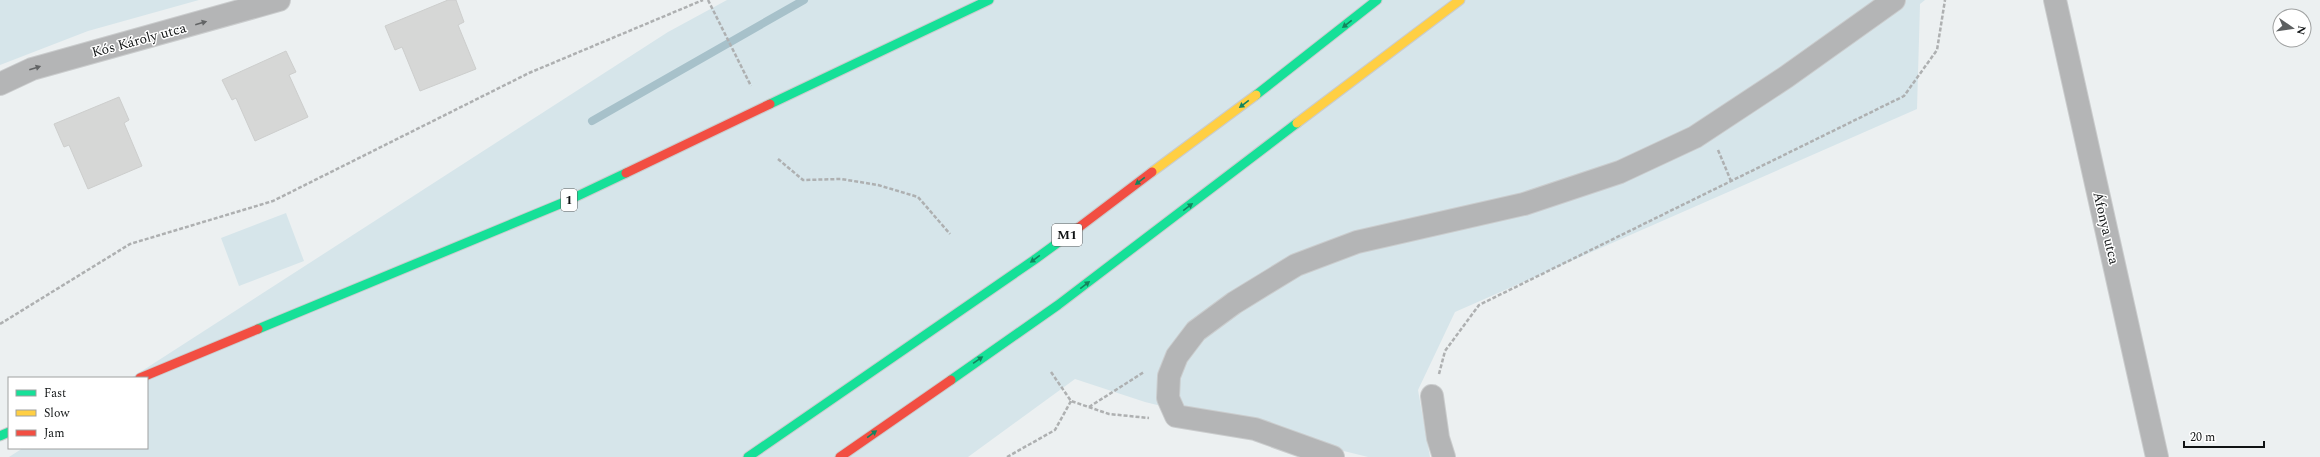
<svg xmlns="http://www.w3.org/2000/svg" width="2320" height="457" font-family="Spectral,serif">
	<rect width="100%" height="100%" fill="#ecf0f1"/>
	<!-- green -->
	<path fill="#d6e5ea" d="M0,0H199L88,31L0,65Z
		M727,0H1925L1920,4L1917,109L1455,312L1418,390L1430,457H1368L1145,402L1075,379L968,457H9L23,448H147V378H131L668,32Z
		M286,213L304,261L239,286L221,238Z"/>
	<g fill="none" stroke-linecap="round" stroke-linejoin="round">
		<!-- stream -->
		<path stroke="#a7c1ca" stroke-width="8" d="M592,121L804,0"/>
	</g>
	<!-- building -->
	<path fill="#d6d7d6" stroke="#cdcecd" d="M448,0H456L464,22L458,25L476,69L420,91L402,47L395,50L385,26Z
		M286,51L296,72L289,75L308,117L255,141L236,98L232,100L222,80Z
		M119,97L129,120L124,123L142,166L88,189L69,145L64,147L54,124Z"/>
	<g fill="none" stroke-linecap="round" stroke-linejoin="round">
		<defs>
			<path id="street" d="M2055,0L2157,457
				M0,84L32,69L279,0
				M1432,396L1438,438L1444,457
				M1333,457L1255,429L1176,416L1168,398L1169,376L1177,356L1196,331L1234,303L1296,265L1357,242L1524,204L1620,172L1695,137L1786,77L1894,0"/>
			<path id="fast" d="M1256,95L1377,0
				M770,104L989,0
				M258,329L567,201L626,173
				M951,380L1058,305L1297,123
				M0,436L9,432
				M748,457L1034,260L1078,228"/>
			<path id="slow" d="M1297,123L1460,0
				M1152,172L1256,95"/>
			<path id="jam" d="M626,173L770,104
				M1078,228L1152,172
				M140,378L258,329
				M840,457L951,380"/>
		</defs>
		<!-- street casing -->
		<use href="#street" stroke="#cacccd" stroke-width="24"/>
		<!-- fast casing -->
		<use href="#fast" stroke="#cacccd" stroke-width="11"/>
		<!-- slow casing -->
		<use href="#slow" stroke="#cacccd" stroke-width="11"/>
		<!-- jam casing -->
		<use href="#jam" stroke="#cacccd" stroke-width="11"/>
		<!-- path -->
		<path stroke="#aeb0b1" stroke-width="2.5" stroke-dasharray="4 2" stroke-linecap="butt" d="M708,0L751,86
			M1718,150L1731,181
			M778,159L803,180L841,179L878,185L918,197L950,234
			M0,324L130,244L273,201L529,73L703,0
			M1051,372L1071,401L1109,414L1149,418
			M1439,374L1445,351L1479,305L1904,96L1937,50L1945,0
			M1089,407L1144,372
			M1007,457L1055,430L1071,401"/>
		<!-- street -->
		<use href="#street" stroke="#b4b5b6" stroke-width="22"/>
		<!-- fast -->
		<use href="#fast" stroke="#16e098" stroke-width="9"/>
		<!-- slow -->
		<use href="#slow" stroke="#ffcf43" stroke-width="9"/>
		<!-- jam -->
		<use href="#jam" stroke="#f24e42" stroke-width="9"/>
	</g>
	<!-- one-way arrows -->
	<defs><path id="oneway-solid" d="M-6-.8H1V-3.2L6.5 0L1 3.2V.8H-6Z"/></defs>
	<g fill="#626465">
		<use href="#oneway-solid" transform="translate(201 23) rotate(-16)"/>
		<use href="#oneway-solid" transform="translate(35 68) rotate(-18)"/>
	</g>
	<g fill="#13845d">
		<use href="#oneway-solid" transform="translate(1347 24) rotate(142)"/>
		<use href="#oneway-solid" transform="translate(1244 104) rotate(143)"/>
		<use href="#oneway-solid" transform="translate(1140 181) rotate(143)"/>
		<use href="#oneway-solid" transform="translate(1188 207) rotate(-37)"/>
		<use href="#oneway-solid" transform="translate(1035 259) rotate(144)"/>
		<use href="#oneway-solid" transform="translate(1085 285) rotate(-37)"/>
		<use href="#oneway-solid" transform="translate(978 360) rotate(-35)"/>
		<use href="#oneway-solid" transform="translate(872 434) rotate(-36)"/>
	</g>
	<g text-anchor="middle" dominant-baseline="central" stroke-width="3" stroke-linejoin="round" paint-order="stroke">
		<!-- shield labels -->
		<g fill="#fff" stroke="#585a5a" stroke-width="1">
			<rect x="561" y="189" width="16" height="22" rx="3"/>
			<rect x="1052" y="224" width="30" height="22" rx="3"/>
		</g>
		<g font-size="13" font-weight="bold" fill="#101314">
			<text x="569" y="200">1</text>
			<text x="1067" y="235">M1</text>
		</g>
		<!-- street labels -->
		<g font-size="14" fill="#101314" stroke="#fff">
			<text transform="translate(139 40) rotate(-15)">Kós Károly utca</text>
			<text transform="translate(2106 228) rotate(77)">Áfonya utca</text>
		</g>
	</g>
	<!-- legend -->
	<rect x="8" y="377" width="140" height="72" fill="#ffffff" stroke="#9fa1a1"/>
	<rect x="16" y="390" width="20" height="6" fill="#16e098" stroke="#9fa1a1"/>
	<text x="44" y="397" font-size="12" fill="#101314">Fast</text>
	<rect x="16" y="410" width="20" height="6" fill="#ffcf43" stroke="#9fa1a1"/>
	<text x="44" y="417" font-size="12" fill="#101314">Slow</text>
	<rect x="16" y="430" width="20" height="6" fill="#f24e42" stroke="#9fa1a1"/>
	<text x="44" y="437" font-size="12" fill="#101314">Jam</text>
	<!-- north arrow -->
	<g transform="translate(2292 28) rotate(103)"><circle r="19" fill="#ffffff" stroke="#9fa1a1"/>
	<path d="M0-3L7 15L0 10L-7 15Z" fill="#5d6061"/>
	<text y="-6" font-size="11" font-weight="bold" text-anchor="middle" fill="#101314">N</text>
	</g>
	<!-- scale -->
	<path d="M2184 441v6h80v-6" fill="none" stroke="#101314" stroke-width="2"/>
	<text x="2190" y="441" font-size="12" fill="#101314" stroke="#ffffff" stroke-width="3" paint-order="stroke">20 m</text>
</svg>
